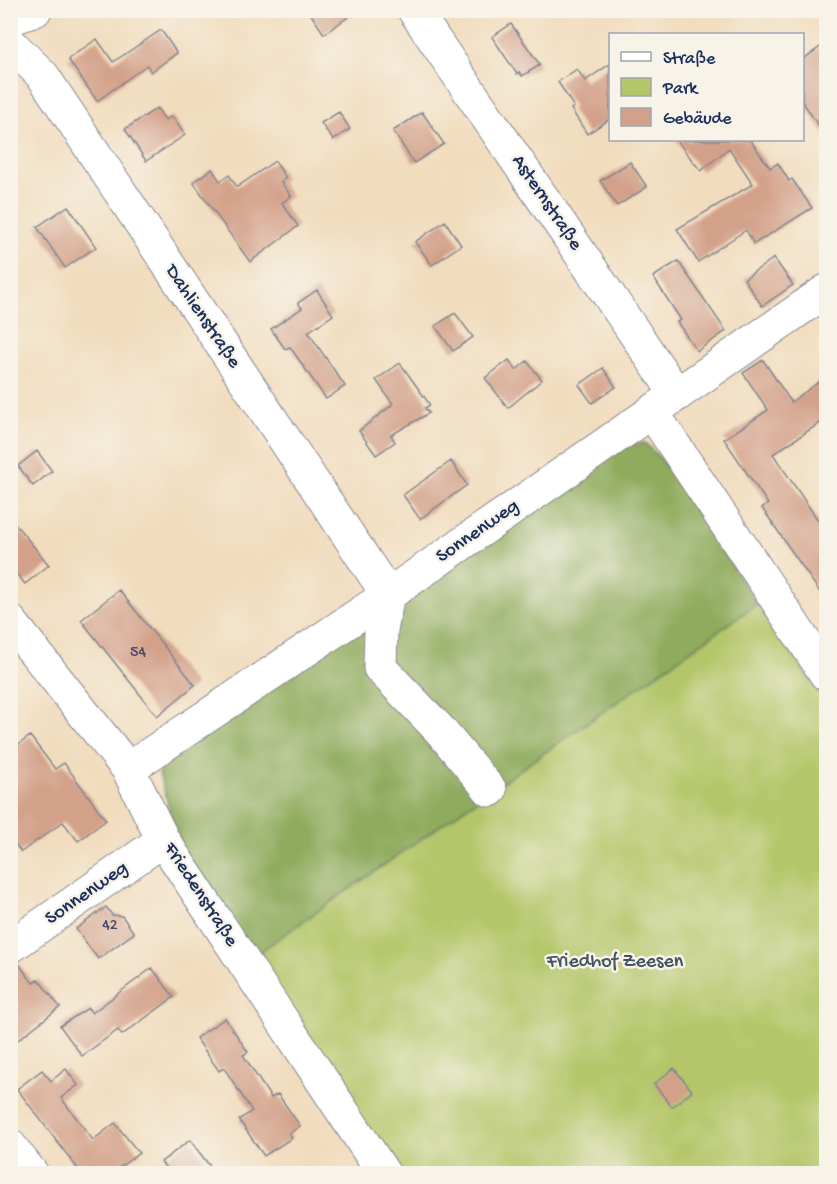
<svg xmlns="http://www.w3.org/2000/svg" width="837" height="1184" font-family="'Gochi Hand',sans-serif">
	<rect width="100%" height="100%" fill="#f7f3e8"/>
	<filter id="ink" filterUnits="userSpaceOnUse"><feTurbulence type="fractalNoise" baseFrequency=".0167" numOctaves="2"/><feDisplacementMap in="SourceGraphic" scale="12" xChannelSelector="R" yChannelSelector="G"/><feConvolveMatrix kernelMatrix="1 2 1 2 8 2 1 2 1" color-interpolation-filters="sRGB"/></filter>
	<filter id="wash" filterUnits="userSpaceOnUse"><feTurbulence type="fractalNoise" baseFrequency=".008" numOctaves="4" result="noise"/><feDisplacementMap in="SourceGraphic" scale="24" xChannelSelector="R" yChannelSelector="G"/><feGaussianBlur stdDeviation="1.35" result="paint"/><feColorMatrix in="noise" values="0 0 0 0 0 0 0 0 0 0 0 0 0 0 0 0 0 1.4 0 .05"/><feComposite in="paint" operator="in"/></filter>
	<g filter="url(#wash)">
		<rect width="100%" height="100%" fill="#f1dcbd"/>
		<!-- green -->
		<path fill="#b4c669" stroke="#687a64" stroke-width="1.5" d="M757,604L826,703V1173H398L248,960Z"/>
		<!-- forest -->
		<path fill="#8fab5d" stroke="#556d5e" stroke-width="1.5" d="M645,443L663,461L757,604L248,960L180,844L159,774L166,759L617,445Z"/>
		<g id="blocks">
			<!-- building -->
			<path fill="#d3a18a" d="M308,10H358L324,34Z
				M511,24L540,65L522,76L519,72L517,74L492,37Z
				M161,30L177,53L151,72L147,65L97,101L68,59L97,39L113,62Z
				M826,43V137L802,101V60Z
				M610,64V119L587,134L571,109L574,107L558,82L577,69L585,81Z
				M157,108L165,120L172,116L185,135L146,161L125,129Z
				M339,112L350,129L333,140L321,123Z
				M422,112L444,144L414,163L393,131Z
				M676,140H750L770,168L778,163L789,181L792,179L812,208L754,244L746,230L698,262L677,229L753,184L729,148L701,171Z
				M275,161L286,178L281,182L291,196L282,203L298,226L250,262L193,182L212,169L220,181L229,175L237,187Z
				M630,162L647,187L617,206L600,181Z
				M68,206L96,247L65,268L37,227Z
				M445,221L461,245L432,265L415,242Z
				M774,258L793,285L762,306L744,279Z
				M678,261L726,331L697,351L677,322L681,320L653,277Z
				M317,290L333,315L308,332L345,386L326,399L290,347L285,349L271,329L302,308L298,303Z
				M455,313L473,337L453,351L435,326Z
				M509,360L516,370L527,361L542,380L508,408L485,378Z
				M763,360L791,402L826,377V419L773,454L826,532V601L762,508L768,504L724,439L768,410L743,373Z
				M400,363L430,405L425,408L429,413L391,435L395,442L376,455L359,431L393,404L376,380Z
				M603,368L616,387L592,403L579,385Z
				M37,451L52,471L33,486L18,466Z
				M451,461L467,485L420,519L403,495Z
				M10,518L49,565L25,584L10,566Z
				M119,590L195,685L157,716L81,620Z
				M30,736L55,769L64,763L106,820L78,841L63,822L21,852L10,838V751Z
				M106,907L112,915L122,916L134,933L98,959L76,929Z
				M18,963L33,983L38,979L60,1007L10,1046V966Z
				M152,968L174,997L122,1035L118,1030L82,1056L60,1026L88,1008L92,1013Z
				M225,1018L248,1052L243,1055L271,1098L278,1094L300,1126L289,1134L292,1138L264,1156L239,1120L252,1111L224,1068L219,1071L196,1038Z
				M674,1068L692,1091L672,1107L654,1084Z
				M66,1069L78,1085L61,1098L93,1140L115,1123L139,1153L112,1173H81L17,1089L42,1070L51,1081Z
				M190,1140L215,1173H170L161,1162Z"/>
		</g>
	</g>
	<g filter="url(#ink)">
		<use href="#blocks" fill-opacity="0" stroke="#86868e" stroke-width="1.5"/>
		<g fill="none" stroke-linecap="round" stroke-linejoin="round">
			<defs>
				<path id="minor" d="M414,10L677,395
					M10,19L35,10
					M10,43L43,76L388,595L381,630L380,668L439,729L490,790
					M652,412L826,674
					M10,621L128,769L163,840L384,1174
					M128,769L388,595L826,291
					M10,947L163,840
					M10,1146L32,1174"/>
			</defs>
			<!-- minor casing -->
			<use href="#minor" stroke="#86868e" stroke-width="35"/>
			<!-- minor -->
			<use href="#minor" stroke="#fff" stroke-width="33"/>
		</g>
	</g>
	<g text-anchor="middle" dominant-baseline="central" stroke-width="5" stroke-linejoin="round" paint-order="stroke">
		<!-- number labels -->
		<g font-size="16" fill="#494c69">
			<text x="138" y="653">54</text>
			<text x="110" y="926">42</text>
		</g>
		<!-- street labels -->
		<g font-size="20" fill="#1b2f5e" stroke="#f7f3e8">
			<text transform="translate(546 203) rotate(56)">Asternstraße</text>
			<text transform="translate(202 317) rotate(56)">Dahlienstraße</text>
			<text transform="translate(478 532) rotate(-35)">Sonnenweg</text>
			<text transform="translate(87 894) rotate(-35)">Sonnenweg</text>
			<text transform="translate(200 895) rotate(57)">Friedenstraße</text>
		</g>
		<!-- park labels -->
		<g font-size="20" fill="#415561" stroke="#f7f3e8">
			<text x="615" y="962">Friedhof Zeesen</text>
		</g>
	</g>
	<!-- margin -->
	<rect width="837" height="1184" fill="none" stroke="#f7f3e8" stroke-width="36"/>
	<!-- legend -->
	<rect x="609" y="33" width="195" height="108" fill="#f7f3e8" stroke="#9fa5b1" stroke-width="1.5"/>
	<rect x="621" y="52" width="30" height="9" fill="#ffffff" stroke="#9fa5b1" stroke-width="1.5"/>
	<text x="663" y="63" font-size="18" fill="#1b2f5e">Straße</text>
	<rect x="621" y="78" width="30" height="18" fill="#b4c669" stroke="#9fa5b1" stroke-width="1.5"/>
	<text x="663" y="93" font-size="18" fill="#1b2f5e">Park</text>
	<rect x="621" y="108" width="30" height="18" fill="#d3a18a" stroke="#9fa5b1" stroke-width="1.5"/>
	<text x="663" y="123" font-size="18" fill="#1b2f5e">Gebäude</text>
</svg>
